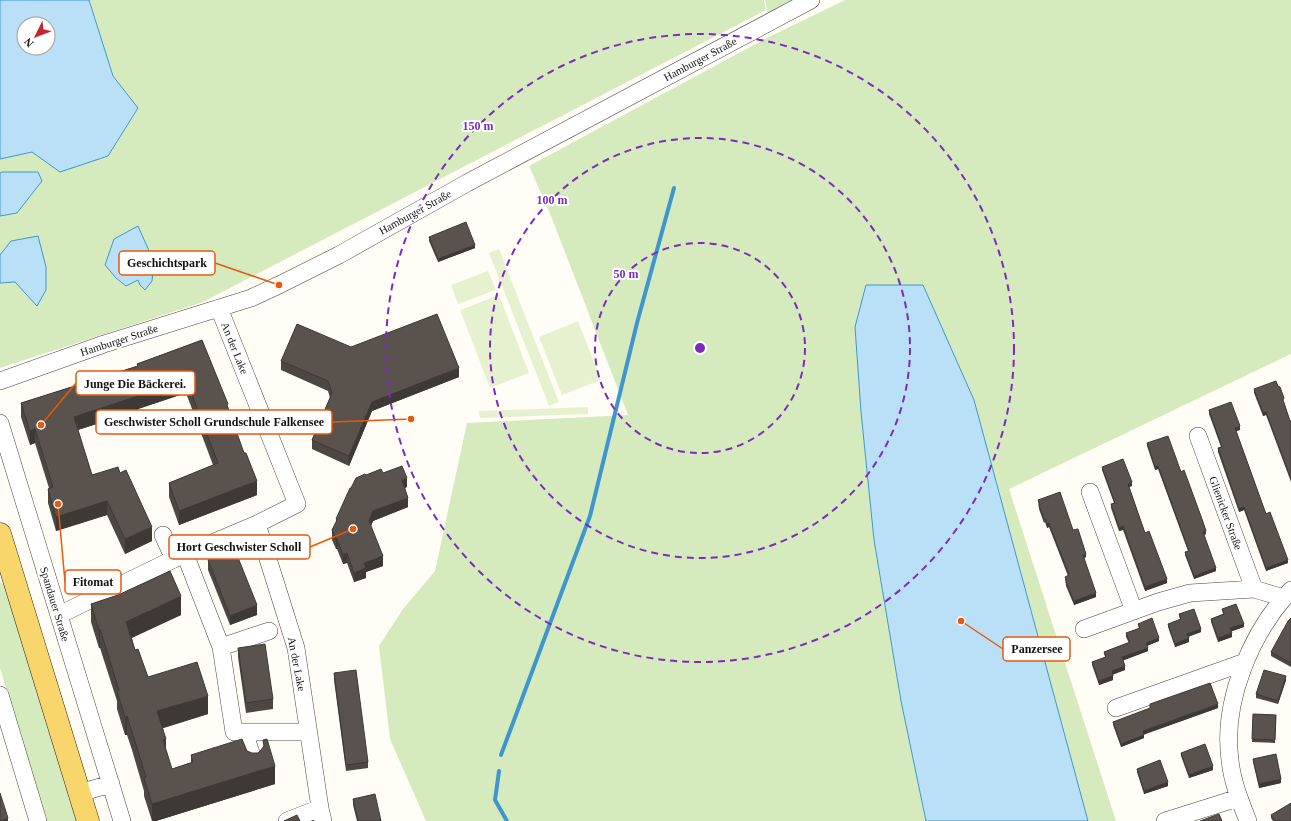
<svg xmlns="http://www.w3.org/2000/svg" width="1291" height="821" font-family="'Times New Roman',serif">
	<rect width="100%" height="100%" fill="#fffdf5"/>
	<!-- green -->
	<path fill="#d5ebbd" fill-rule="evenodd" d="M89,0H764L766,10L203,302L0,368V283L15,282L0,255V216L18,213L38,172H3L0,173V159L32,152L60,172L108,156L138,109L113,76ZM154,262L145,290L140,285L138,279Z
		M765,0H799L768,15Z
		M845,0H1291V354L1009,489L1116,821H1088L974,400L855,327L861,412L874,540L901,701L926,821H426L390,739L379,646L403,609L435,571L467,423L628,415L551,216L529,166L767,38Z
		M0,582L6,587L79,821H46L0,668Z"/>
	<!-- pitch -->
	<path fill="#e6f2cf" d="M499,249L559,402L549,406L489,253Z
		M488,271L496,290L458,304L451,285Z
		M499,295L529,373L490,388L460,310Z
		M578,321L601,380L562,395L539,337Z
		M588,407V414L480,418L479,411Z"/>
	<!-- water -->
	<path fill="#b9e0f7" stroke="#3f96cf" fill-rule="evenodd" d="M0,0H89L113,76L138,108L108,156L60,172L32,152L0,159ZM24,24H48V48H24Z
		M2,172H38L42,181L17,213L0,216V173Z
		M138,226L154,262L152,281L145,290L140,285L138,280L126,286L116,278L105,265L114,239Z
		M38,236L46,267V290L37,306L15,282L0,283V255L11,241Z
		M866,285H923L974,400L1088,821H926L901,701L874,540L861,412L855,327Z"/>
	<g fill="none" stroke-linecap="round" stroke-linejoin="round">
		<!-- stream -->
		<path stroke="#3f96cf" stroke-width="4" d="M501,755L590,516L637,323L674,188
			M499,771L495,800L507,821"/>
		<defs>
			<path id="minor" d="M0,381L104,344L251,298L279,285L339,255L467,183L811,0
				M0,423L122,821
				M1198,436L1254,589
				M1090,492L1134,611
				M257,524L296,648L320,808L323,821
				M163,535L174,559
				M185,554L221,647L234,732H308
				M59,615L174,559L257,524L297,504L219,308
				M1084,629L1158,602L1190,593L1254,589L1284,598
				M221,647L269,631
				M0,695L38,821
				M1116,708L1245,662
				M244,732L254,762
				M79,793L111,784
				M287,821L320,808
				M1165,821L1238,798
				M1248,821C1240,801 1232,781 1230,760C1222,702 1251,632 1291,590"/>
			<path id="major" d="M0,534L88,821"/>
		</defs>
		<!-- minor casing -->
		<use href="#minor" stroke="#444" stroke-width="18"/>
		<!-- major casing -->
		<use href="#major" stroke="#222" stroke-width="23"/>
		<!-- minor -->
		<use href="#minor" stroke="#fff" stroke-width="17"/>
		<!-- major -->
		<use href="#major" stroke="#f9d66b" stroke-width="22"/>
	</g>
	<!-- wall -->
	<path fill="#4d4742" d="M429,237L475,248L438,262L429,241Z
		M202,340L228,408L257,495L179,525L169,497V483L213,465L186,393L138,409V411L78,430L92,475L120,473L152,541L125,554L107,515L56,531L48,503V489L49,488L35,443L30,445L21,417V403L137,366V364Z
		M351,347L459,377L372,411L349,466L312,449V440L330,398L328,391L281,370V361Z
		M1254,389L1284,401V402L1290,421H1291V482L1266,415L1263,416L1254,393Z
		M1209,410L1240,430L1236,431L1266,514L1288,563L1266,571L1244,510L1239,512L1218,452V448L1221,447L1209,414Z
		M1147,443L1181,472L1206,534L1204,535L1216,571L1194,579L1185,555V552L1188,551L1158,469L1155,470L1147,446Z
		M1102,467L1132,486L1129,487L1145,533L1167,583L1145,591L1123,530L1119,531L1111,508V504L1114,503L1102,470Z
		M383,473L407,487L405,488L408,507L373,521L371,526L383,566L366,572V578L354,582L347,563L343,564L337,549H336L332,540V530L336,523V519L351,488L366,475Z
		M1038,500L1073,530L1086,557L1084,558L1096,597L1074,605L1066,586L1065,577L1068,576L1049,527L1047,528L1045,522L1044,523L1039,509Z
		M208,560L257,615L230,625L208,570Z
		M91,604L181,615L132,638L135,650L148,677L208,714L163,728L166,751L172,769L191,763V755L247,751L275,784L156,821H152L144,796V791L132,750L127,735H125L117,709V701L100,648H99L91,622Z
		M1222,609L1244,627L1231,631L1232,637L1218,642L1211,622V619L1223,614Z
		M1179,614L1201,632L1188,637L1189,642L1175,647L1168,627V624L1180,620Z
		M1291,618V667L1271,656V652Z
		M1138,624L1159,641L1147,646L1148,651L1123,660L1125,670L1113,674V680L1099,685L1092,665V662L1105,657L1104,652L1129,643L1126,637V633L1139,629Z
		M238,648L273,699V709L246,713L238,657Z
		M334,673L368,762V768L346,771L334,680Z
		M1286,680L1278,704L1256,698V694Z
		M1218,708L1144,734V738L1121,747L1113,725V722Z
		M1253,714L1276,715L1275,743L1252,742Z
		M1181,753L1213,770L1189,778L1181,756Z
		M1253,759L1281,783L1259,788L1253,762Z
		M1137,769L1168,786L1144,794L1137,772Z
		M353,799L381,821H357L353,805Z
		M1271,815L1291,821H1273L1271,818Z"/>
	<!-- shaded-wall -->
	<path fill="#3f3936" d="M475,245V248L438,262V259Z
		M459,368V377L372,411L349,466V456L372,402Z
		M186,379V393L138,409V411L74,431V417Z
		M1266,412V415L1263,416V413Z
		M1240,426V430L1235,431V428Z
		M35,429V443L30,445V431Z
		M1158,466V469L1155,470V467Z
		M407,478V487L402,489V480Z
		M257,481V495L179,525V511Z
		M1132,482V486L1128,487V484Z
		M408,498V507L373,521L369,531V521L373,511Z
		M107,501V515L56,531V517Z
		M1244,507V510L1239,512V509Z
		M1049,523V527L1047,528V524Z
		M1123,526V530L1119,531V528Z
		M152,527V541L125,554V539Z
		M1206,531V534L1203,535V532Z
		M336,539H337V549H336Z
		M347,553V563L343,564V555Z
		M1086,554V557L1083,558V555Z
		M383,556V566L366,572V578L354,582V573L364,563Z
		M1288,560V563L1266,571V568Z
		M1216,568V571L1194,579V576Z
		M1167,579V583L1145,591V587Z
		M1096,593V597L1074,605V601Z
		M181,596V615L126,640V622Z
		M257,605V615L230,625V616Z
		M1244,624V627L1230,632V628Z
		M100,629V648H99V630Z
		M1201,629V632L1187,637V634Z
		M1232,633V637L1218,642V638Z
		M1159,638V641L1146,646V643Z
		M1189,638V642L1175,647V644Z
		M1148,648V651L1122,661V657Z
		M1125,666V670L1112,675V671Z
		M1113,676V680L1099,685V681Z
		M1286,676V680L1278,704V701Z
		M208,696V714L157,730V711Z
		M1218,704V708L1143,735V731Z
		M127,716V735H125V717Z
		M1144,735V738L1121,747V744Z
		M166,739V758L163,740Z
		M275,766V784L156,821H152V804Z
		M1213,766V770L1189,778V775Z
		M1281,779V783L1259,788V784Z
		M1168,782V786L1144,794V791Z
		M8,818V821H0Z"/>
	<!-- building -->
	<path fill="#5a524d" stroke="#3f3936" d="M466,222L475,245L438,259L429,237Z
		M437,314L459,368L372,402L349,456L312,440L332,393L328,381L281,361L297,324L351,347Z
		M202,340L228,404L227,405L244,453H246L257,481L179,511L169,483L218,463L186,379L138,395V396L74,417L92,475L118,467L120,473L126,470L152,527L125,539L107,501L56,517L48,489L53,487L35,429L30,431L21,403L138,366L137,364Z
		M1276,381L1278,386L1280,387L1284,398L1283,400L1290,421H1291V479L1266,412L1263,413L1254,389Z
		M1231,402L1240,426L1235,428L1257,489L1266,514L1270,512L1288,560L1266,568L1244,507L1239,509L1218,448L1222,447L1209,410Z
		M1168,436L1181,472L1184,470L1202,519L1206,531L1203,532L1216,568L1194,576L1185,552L1189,551L1158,466L1155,467L1147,443Z
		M1123,459L1132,482L1128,484L1145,533L1149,531L1167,579L1145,587L1123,526L1119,528L1111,504L1115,503L1102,467Z
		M402,466L407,478L402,480L408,498L373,511L369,521L383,556L364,563L366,568L354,573L347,553L343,555L337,539H336L332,530L337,520L336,519L350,488H351L356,478L365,474L366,475L381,469L383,473Z
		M1060,492L1073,530L1078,529L1086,554L1083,555L1096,593L1074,601L1066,582H1067L1065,577L1069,575L1049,523L1047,524L1045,519H1044L1039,505H1040L1038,500Z
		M235,550L257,605L230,616L208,560Z
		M170,571L181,596L126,622L135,650L138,649L148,677L197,662L208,696L157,711L166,739L163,740L172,769L193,762L191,755L242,739L247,751L252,753H258L261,750L264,746L263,740L267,739L275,766L152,804L144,778L146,777L132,732L127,716L125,717L117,691L119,690L100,629L99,630L91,604L118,595Z
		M1236,604L1244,624L1230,628L1232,633L1218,638L1211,619L1224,614L1222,609Z
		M1194,609L1201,629L1187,634L1189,638L1175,644L1168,624L1181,619L1179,614Z
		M1152,618L1159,638L1146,643L1148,648L1122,657L1125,666L1112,671L1113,676L1099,681L1092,662L1106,657L1104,652L1130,642L1126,633L1140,628L1138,624Z
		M1291,618V663L1271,652L1288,621Z
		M265,644L273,699L246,703L238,648Z
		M356,670L368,762L346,765L334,673Z
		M1264,670L1286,676L1278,701L1256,694Z
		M1210,683L1218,704L1143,731L1144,735L1121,744L1113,722L1150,708V704Z
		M1253,714L1276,715L1275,740L1252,739Z
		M1205,744L1213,766L1189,775L1181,753Z
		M1276,754L1281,779L1259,784L1253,759Z
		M1160,760L1168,782L1144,791L1137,769Z
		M0,793L8,818L0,821Z
		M375,794L381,821H358L353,799Z
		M1291,803V821H1275L1271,815Z
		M1219,814L1222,821H1200Z
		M297,815L300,821H284Z"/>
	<!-- distance rings -->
	<g fill="none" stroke="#7b2cbf" stroke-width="2" stroke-dasharray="7 5">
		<circle cx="700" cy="348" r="105"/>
		<circle cx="700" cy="348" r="210"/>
		<circle cx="700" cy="348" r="314"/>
	</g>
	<g text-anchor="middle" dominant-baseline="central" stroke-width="4" stroke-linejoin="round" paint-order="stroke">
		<!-- street labels -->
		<g font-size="11" fill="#111" stroke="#fff">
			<text transform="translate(700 59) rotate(-28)">Hamburger Straße</text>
			<text transform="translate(415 212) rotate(-29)">Hamburger Straße</text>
			<text transform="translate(119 340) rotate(-18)">Hamburger Straße</text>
			<text transform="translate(235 348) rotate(68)">An der Lake</text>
			<text transform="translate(1226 513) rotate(70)">Glienicker Straße</text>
			<text transform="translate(55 604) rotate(73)">Spandauer Straße</text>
			<text transform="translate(297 664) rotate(79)">An der Lake</text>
		</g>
	</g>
	<circle cx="700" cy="348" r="6" fill="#7b2cbf" stroke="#fff" stroke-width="2"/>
	<g font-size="12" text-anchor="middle" font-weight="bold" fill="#7b2cbf" stroke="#fff" stroke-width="4" stroke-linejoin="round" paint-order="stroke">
		<text x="478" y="130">150 m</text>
		<text x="552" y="204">100 m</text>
		<text x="626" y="278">50 m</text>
	</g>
	<!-- callouts -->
	<path fill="none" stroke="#e8590c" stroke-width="1.5" d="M279 285L215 263M41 425L76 383M411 419L332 422M353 529L310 547M58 504L65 582M961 621L1003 649"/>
	<g fill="#e8590c" stroke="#fff" stroke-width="1.5">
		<circle cx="279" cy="285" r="4"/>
		<circle cx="41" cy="425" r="4"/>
		<circle cx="411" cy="419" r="4"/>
		<circle cx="353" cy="529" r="4"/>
		<circle cx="58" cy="504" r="4"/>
		<circle cx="961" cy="621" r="4"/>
	</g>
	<g fill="#fff" stroke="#e8590c" stroke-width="1.5">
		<rect x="119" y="251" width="96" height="24" rx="4"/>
		<rect x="76" y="371" width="119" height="24" rx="4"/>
		<rect x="96" y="410" width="236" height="24" rx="4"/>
		<rect x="169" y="535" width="141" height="24" rx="4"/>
		<rect x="65" y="570" width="56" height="24" rx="4"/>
		<rect x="1003" y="637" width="67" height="24" rx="4"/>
	</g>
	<g font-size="12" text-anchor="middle" font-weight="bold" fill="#111">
		<text x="167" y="267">Geschichtspark</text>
		<text x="135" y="388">Junge Die Bäckerei.</text>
		<text x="214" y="426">Geschwister Scholl Grundschule Falkensee</text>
		<text x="239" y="551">Hort Geschwister Scholl</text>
		<text x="93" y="586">Fitomat</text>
		<text x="1037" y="653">Panzersee</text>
	</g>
	<!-- north arrow -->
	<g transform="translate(36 36) rotate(228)"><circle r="19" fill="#ffffff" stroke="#a0a0a0"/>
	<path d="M0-3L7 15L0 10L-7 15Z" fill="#c4262e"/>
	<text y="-6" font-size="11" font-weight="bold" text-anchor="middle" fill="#111111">N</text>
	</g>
</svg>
